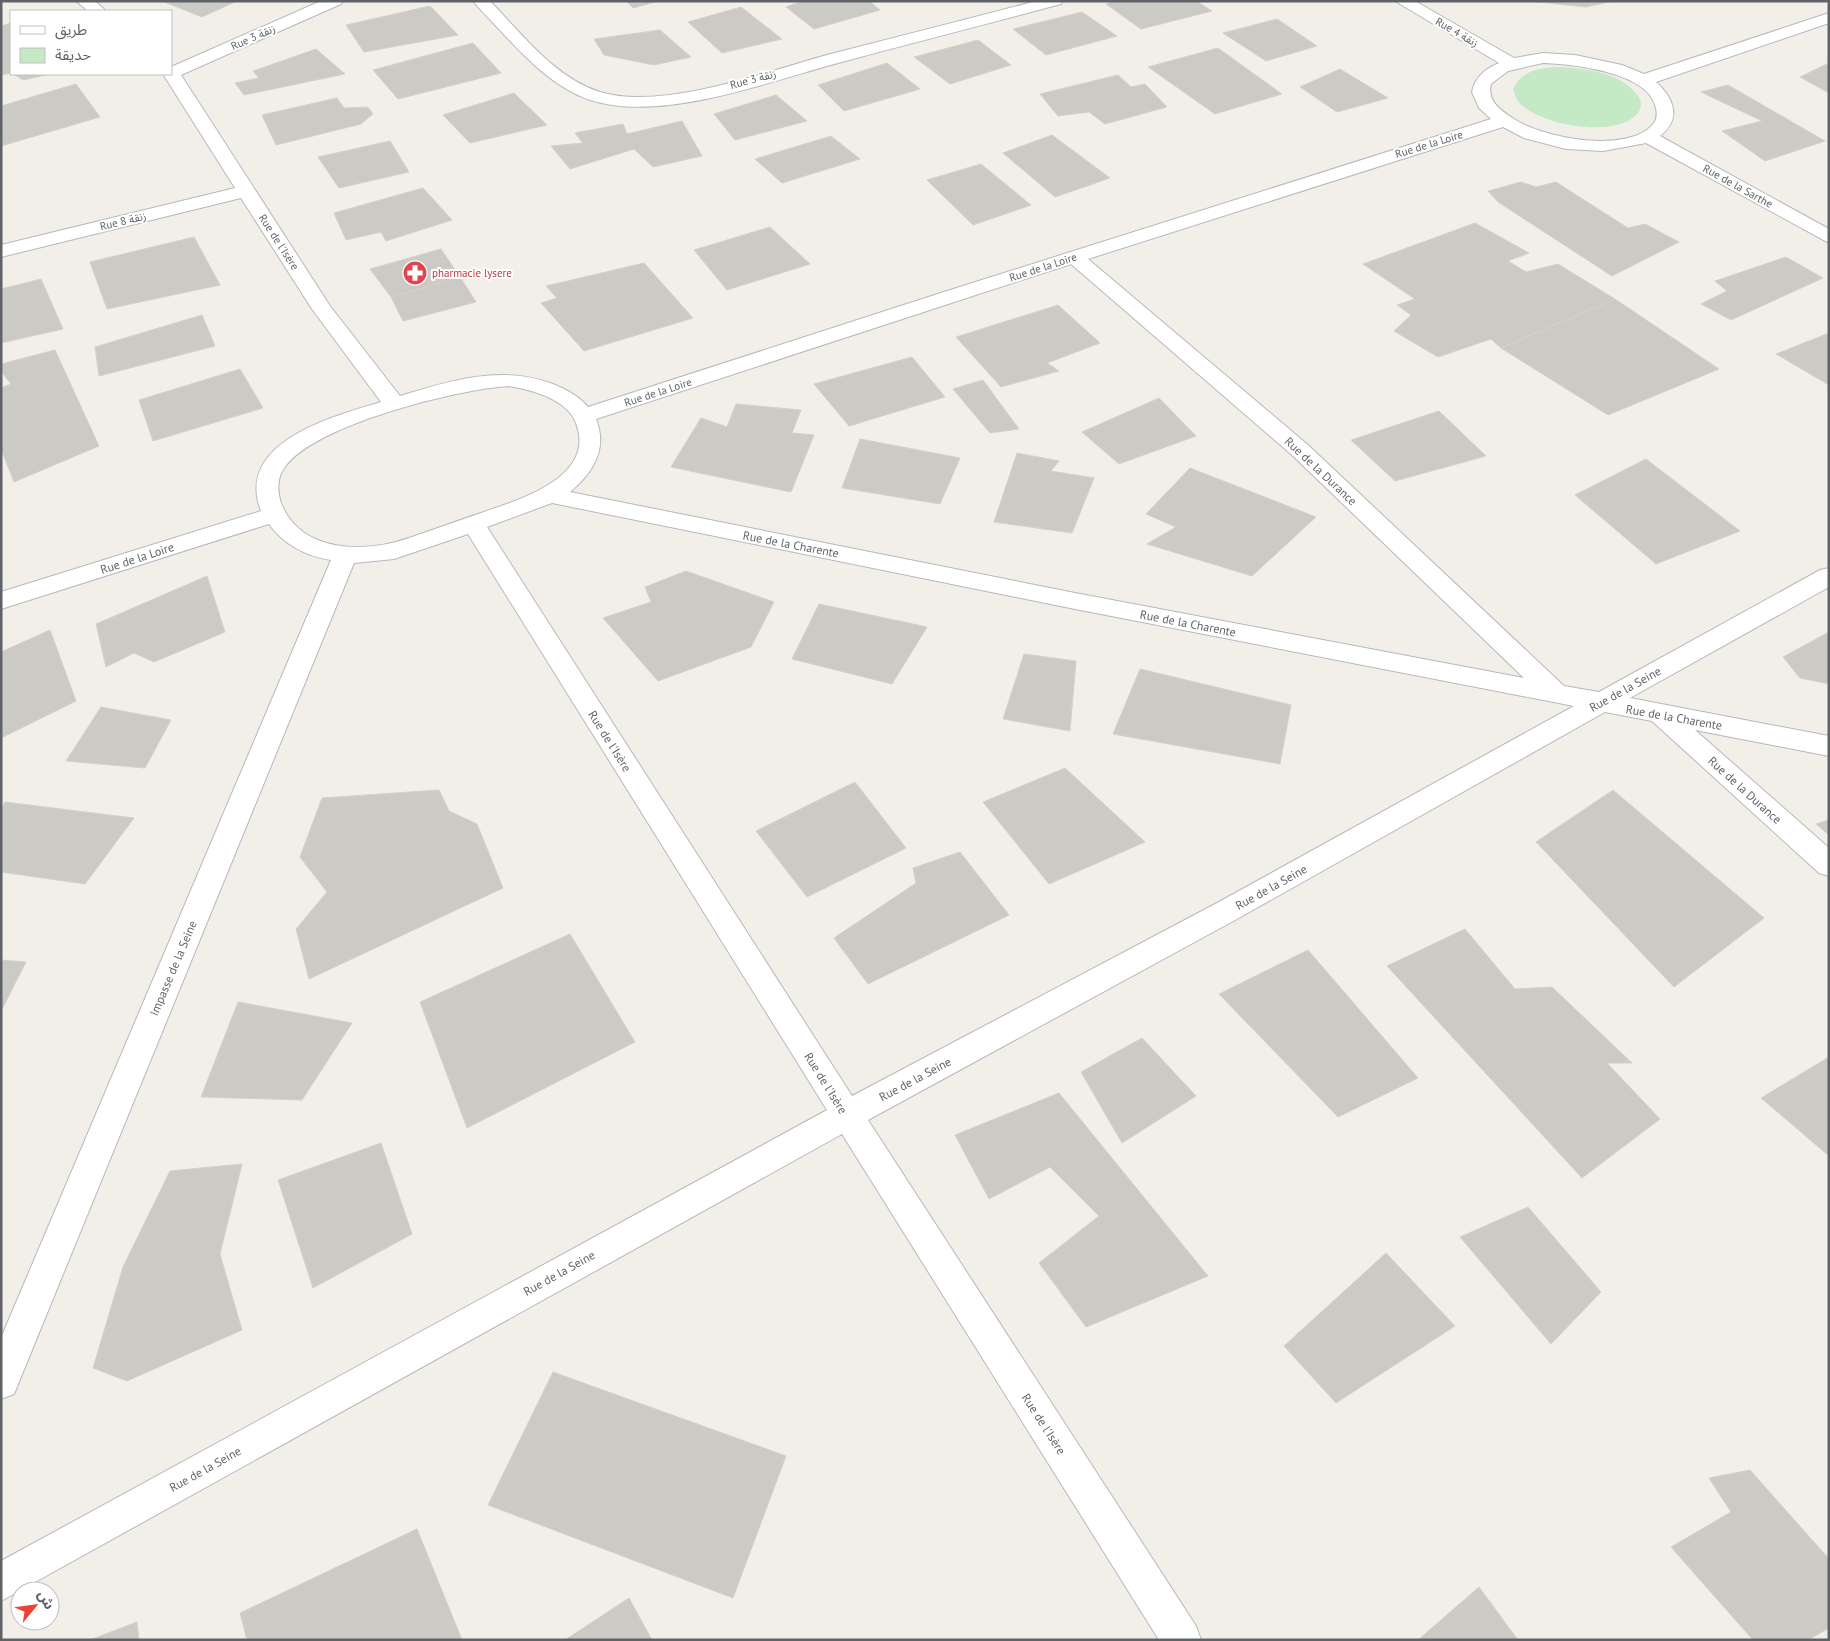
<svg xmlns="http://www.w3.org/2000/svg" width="1830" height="1641" font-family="'PT Sans','Noto Sans Arabic',sans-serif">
	<rect width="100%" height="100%" fill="#f1efe8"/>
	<!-- green -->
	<path fill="#c5e8c5" d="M1562,67C1588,69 1622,73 1638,96C1643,103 1641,111 1635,116C1612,138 1536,125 1518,101C1516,98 1515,93 1513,90C1521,69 1542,68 1562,67Z"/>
	<!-- building -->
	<path fill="#cccac5" stroke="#d6d1c6" d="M162,1H237L202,17Z
		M626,1H659L633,8Z
		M803,1H869L880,10L814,29L786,7Z
		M1115,1H1196L1212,11L1141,29L1106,4Z
		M1530,1H1613L1586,7Z
		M430,6L458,35L364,52L346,25Z
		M741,7L782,39L722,53L688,22Z
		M1082,12L1117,36L1046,55L1013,29Z
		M1277,19L1317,46L1266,61L1223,33Z
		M11,23V73L1,75V26Z
		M660,30L691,57L654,65L604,55L594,39Z
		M978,40L1011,65L950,84L914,57Z
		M473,43L501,73L398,99L373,70Z
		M1218,48L1282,94L1215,114L1148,67Z
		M316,49L345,74L244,95L235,83L259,78L253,71Z
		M887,63L920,89L844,111L818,85Z
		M1829,63V93L1800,77Z
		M1340,69L1388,98L1337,112L1300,87Z
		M13,74H50L23,80Z
		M1118,75L1131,87L1145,84L1167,107L1105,124L1089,112L1058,116L1040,94Z
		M76,84L100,117L1,146V106Z
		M1728,85L1825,141L1765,161L1722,131L1762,121L1701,92Z
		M514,93L547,125L470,143L443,115Z
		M776,95L807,121L735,140L714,114Z
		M337,98L344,108L368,107L373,114L361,124L276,145L262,115Z
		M682,121L702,156L653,167L634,149L570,169L551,146L583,143L575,133L623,124L627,134Z
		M1052,135L1110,178L1055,197L1003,153Z
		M831,136L860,159L782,183L755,159Z
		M390,141L409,172L339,188L318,157Z
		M981,164L1031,205L973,225L927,180Z
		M1521,182L1536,187L1556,182L1628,228L1645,224L1679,242L1612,276L1498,202L1488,191Z
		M423,188L452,220L386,241L381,232L346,240L334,213Z
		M1475,223L1529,253L1508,261L1526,272L1558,264L1615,299L1501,348L1491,339L1438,357L1394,331L1411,315L1397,305L1415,299L1363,264Z
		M770,227L810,264L727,290L694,250Z
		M194,237L220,285L107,309L90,262Z
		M441,249L460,277L391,297L370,269Z
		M1786,257L1823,278L1731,320L1701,304L1727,291L1715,281Z
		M644,263L693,318L584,351L541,303L557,298L546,286Z
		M460,277L476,302L403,321L391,297Z
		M41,279L63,329L1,343V289Z
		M1615,299L1719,369L1608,415L1501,348Z
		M1058,305L1100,343L1047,363L1059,371L1001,387L956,337Z
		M202,315L215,346L99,376L95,347Z
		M1829,333V385L1776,354Z
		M55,350L99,446L14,482L1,449V388L11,384L1,371V364Z
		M912,357L945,397L849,426L814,384Z
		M240,369L263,408L153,441L139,400Z
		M983,380L1019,429L990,433L953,389Z
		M1159,398L1196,436L1119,464L1082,432Z
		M736,404L801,410L792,433L814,435L791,492L671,467L701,418L727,427Z
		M1439,411L1486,456L1395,481L1351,440Z
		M860,439L960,458L940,504L842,488Z
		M1017,453L1059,461L1051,471L1094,478L1072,533L994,522Z
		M1646,459L1740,531L1656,564L1575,495Z
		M1190,468L1316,517L1252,576L1147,544L1176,527L1146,514Z
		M686,571L774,602L751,647L658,681L603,618L651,602L645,587Z
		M207,576L225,632L154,662L134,653L106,667L96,624Z
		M819,604L927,627L892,684L792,659Z
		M50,630L76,701L1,738V652Z
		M1829,632V684L1800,678L1783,657Z
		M1024,654L1076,661L1070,731L1003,719Z
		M1140,669L1291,705L1280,764L1113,734Z
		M101,707L171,720L145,768L66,761Z
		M1065,768L1145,842L1049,884L983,802Z
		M855,782L906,848L807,897L756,831Z
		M439,790L449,811L477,824L503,888L309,979L296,929L327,892L300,857L322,798Z
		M1613,790L1764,918L1674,987L1536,842Z
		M5,802L134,818L85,884L1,872V810Z
		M1829,820V835L1816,824Z
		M960,852L1009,915L868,984L834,938L916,883L913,868Z
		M1465,929L1515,989L1552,987L1632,1063H1607L1660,1119L1582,1178L1387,966Z
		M570,934L635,1042L467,1128L420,1002Z
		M1308,950L1418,1078L1338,1117L1219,994Z
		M1,960L26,962L1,1011Z
		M238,1002L352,1023L302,1100L201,1097Z
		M1142,1038L1196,1096L1122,1143L1081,1072Z
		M1829,1057V1156L1761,1098Z
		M1059,1093L1208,1276L1086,1327L1039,1263L1099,1216L1050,1167L989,1199L955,1135Z
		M381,1143L412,1234L313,1288L278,1180Z
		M242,1164L220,1254L242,1330L127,1381L93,1368L123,1267L170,1171Z
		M1528,1207L1601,1292L1551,1344L1460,1237Z
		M1386,1253L1455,1326L1336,1403L1284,1346Z
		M553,1372L786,1456L733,1598L488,1505Z
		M1750,1470L1829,1559V1628L1808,1640H1753L1671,1547L1731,1512L1709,1478Z
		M417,1529L462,1640H247L240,1613Z
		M1479,1587L1518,1640H1418Z
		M629,1598L652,1640H565Z
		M137,1622L139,1640H90Z"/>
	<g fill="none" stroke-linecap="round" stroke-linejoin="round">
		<defs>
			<path id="minor" d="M76,1H95L106,11H88Z
				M321,1H343L341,4L181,75L330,306L400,396C448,381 500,365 550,383C564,388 578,395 588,407L947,291L1491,119L1479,108L1472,92C1475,77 1485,69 1499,63L1395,1H1415L1514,58L1543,53L1575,55L1622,65L1644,74L1829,13V23L1656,82C1674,98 1682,119 1660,136L1829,229V243L1646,143L1603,151L1566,149L1524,138L1503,127L1088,259L1308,445L1564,686L1599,692L1820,570L1829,568V587L1630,698L1829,736V756L1695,730L1829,848V876L1819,873L1652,721L1605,712L1237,919L868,1120L1196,1626L1201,1640H1159L842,1134L1,1601V1561L827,1110L468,534L394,559L354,563L14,1394L1,1399V1338L331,560C306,556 284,545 269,524L1,609V592L261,511C234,442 334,416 381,402L312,309L241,198L1,257V245L235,188L163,74H171V67ZM1543,63C1572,64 1646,72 1655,105C1657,111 1658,117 1654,123C1629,155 1543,138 1514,119C1500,110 1487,101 1491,84L1508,71ZM1071,264L1292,455L1524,678L1075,593L570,492C593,473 608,449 596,419ZM509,386C532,390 567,399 576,423C597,478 518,500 481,513C457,521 433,530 409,538C366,553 301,554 281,503C277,491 277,477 285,467C314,425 458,389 509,386ZM552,503L1075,609L1574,706L1217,903L852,1096L487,527Z
				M473,1H490C522,34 555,78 600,92C662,111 765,72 827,55C896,37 966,20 1036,1H1063L1061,4C986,24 912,43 838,63C767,82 662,123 590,100C552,87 523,55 496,26C489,18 480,10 473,1Z"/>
		</defs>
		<!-- minor casing -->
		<use href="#minor" stroke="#b5b8bc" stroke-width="2"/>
		<!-- minor -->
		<use href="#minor" fill="#fff" fill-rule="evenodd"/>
	</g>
	<!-- icons -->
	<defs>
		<symbol id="pharmacy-disc" viewBox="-11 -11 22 22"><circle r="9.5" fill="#e0444e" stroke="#fff"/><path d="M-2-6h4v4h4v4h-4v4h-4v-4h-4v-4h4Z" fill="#fff"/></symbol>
	</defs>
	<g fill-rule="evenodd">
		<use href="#pharmacy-disc" x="401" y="259" width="28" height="28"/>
	</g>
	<g text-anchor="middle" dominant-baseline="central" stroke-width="4" stroke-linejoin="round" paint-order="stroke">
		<!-- far-street labels -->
		<g font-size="11" fill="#5f6368" stroke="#fff">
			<text transform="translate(1457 32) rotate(30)">Rue 4 زنقة</text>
			<text transform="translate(253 37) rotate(-24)">Rue 3 زنقة</text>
			<text transform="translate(753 79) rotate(-15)">Rue 3 زنقة</text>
			<text transform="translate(1429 144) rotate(-17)">Rue de la Loire</text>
			<text transform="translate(1738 186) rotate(29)">Rue de la Sarthe</text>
			<text transform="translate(123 221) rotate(-14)">Rue 8 زنقة</text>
			<text transform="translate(279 242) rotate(57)">Rue de l'Isère</text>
			<text transform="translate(1043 267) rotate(-18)">Rue de la Loire</text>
			<text transform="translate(658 392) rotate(-18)">Rue de la Loire</text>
		</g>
		<!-- far-health labels -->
		<g font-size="11" fill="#be3a42" stroke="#fff" text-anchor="start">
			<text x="432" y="273">pharmacie lysere</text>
		</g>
		<!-- street labels -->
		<g font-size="12" fill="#5f6368" stroke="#fff">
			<text transform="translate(1321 471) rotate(43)">Rue de la Durance</text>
			<text transform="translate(791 544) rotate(11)">Rue de la Charente</text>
			<text transform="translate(137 558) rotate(-18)">Rue de la Loire</text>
			<text transform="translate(1188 623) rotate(11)">Rue de la Charente</text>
			<text transform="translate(1625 689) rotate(-29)">Rue de la Seine</text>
			<text transform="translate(1674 717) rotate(10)">Rue de la Charente</text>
			<text transform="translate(610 741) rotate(58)">Rue de l'Isère</text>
			<text transform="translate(1745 790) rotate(42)">Rue de la Durance</text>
			<text transform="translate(1271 887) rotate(-29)">Rue de la Seine</text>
			<text transform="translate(173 968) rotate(-67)">Impasse de la Seine</text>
			<text transform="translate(915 1079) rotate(-28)">Rue de la Seine</text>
			<text transform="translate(826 1083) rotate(58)">Rue de l'Isère</text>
			<text transform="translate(559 1273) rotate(-29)">Rue de la Seine</text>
			<text transform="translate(1044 1424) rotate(57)">Rue de l'Isère</text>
			<text transform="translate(205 1469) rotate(-29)">Rue de la Seine</text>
		</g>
	</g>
	<!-- border -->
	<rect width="1830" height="1641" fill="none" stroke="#5f6368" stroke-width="5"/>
	<!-- legend -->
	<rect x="10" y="10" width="162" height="65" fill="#ffffff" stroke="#bfc1c3"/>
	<rect x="20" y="26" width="25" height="8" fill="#ffffff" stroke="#bfc1c3"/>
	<text x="55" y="35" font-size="15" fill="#5f6368">طريق</text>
	<rect x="20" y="48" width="25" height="15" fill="#c5e8c5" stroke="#bfc1c3"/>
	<text x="55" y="60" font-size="15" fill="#5f6368">حديقة</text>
	<!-- north arrow -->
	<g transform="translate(35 1606) rotate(61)"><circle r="24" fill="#ffffff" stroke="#bfc1c3"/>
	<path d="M0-4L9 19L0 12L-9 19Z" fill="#ea4335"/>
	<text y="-8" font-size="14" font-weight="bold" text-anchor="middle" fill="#5f6368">ش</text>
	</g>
</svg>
